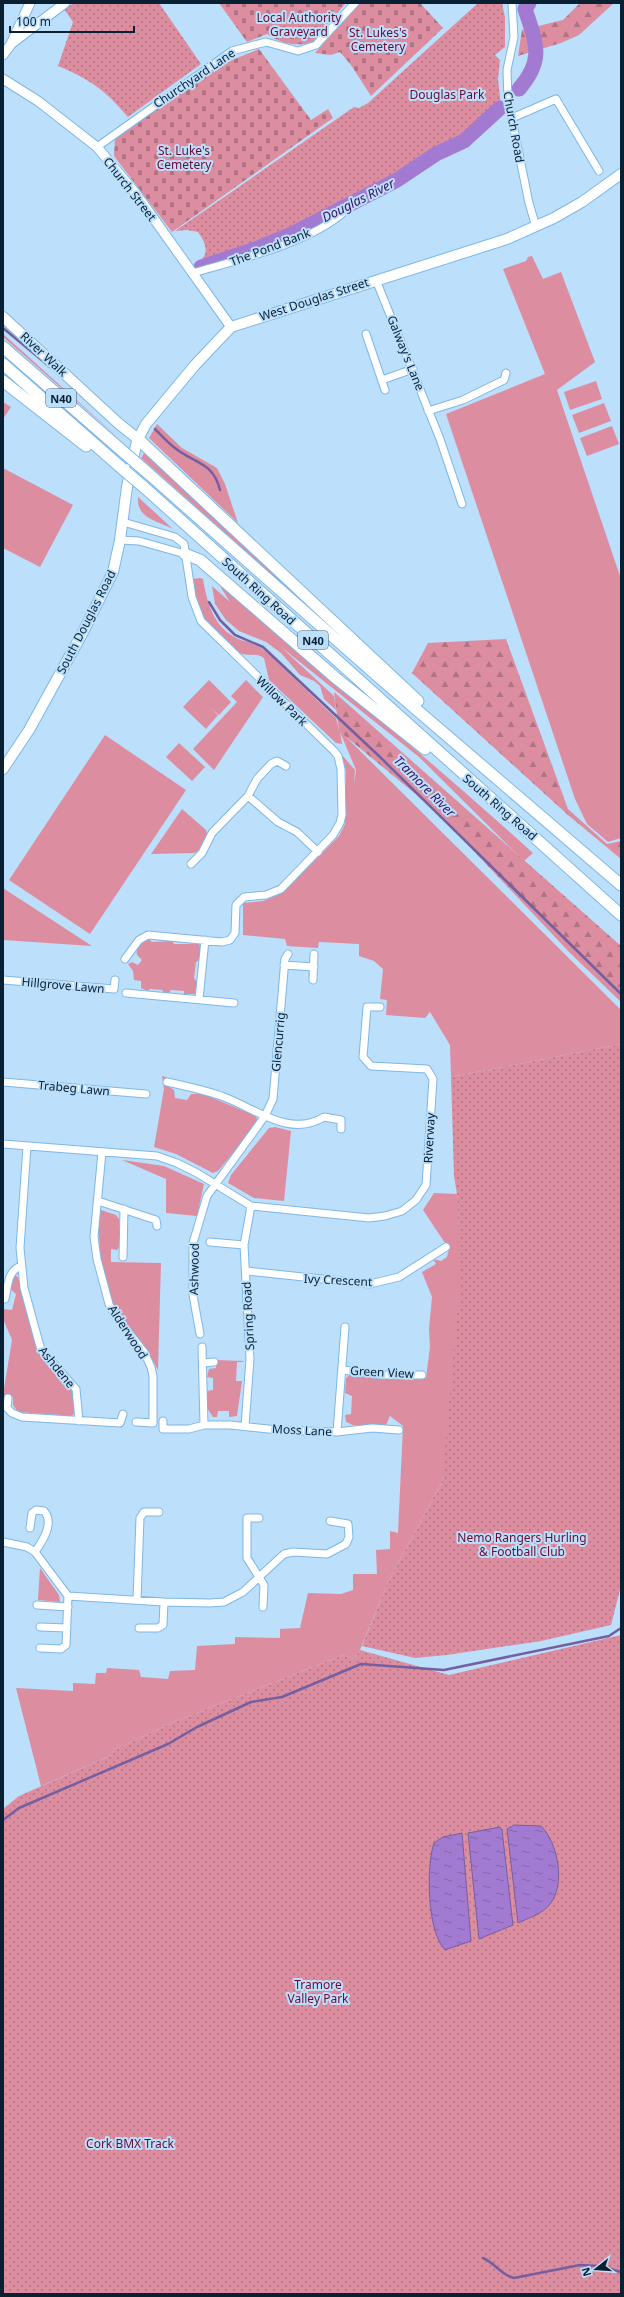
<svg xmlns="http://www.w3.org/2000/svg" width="624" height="2297" font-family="'Noto Sans',sans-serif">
	<defs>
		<pattern id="forest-firs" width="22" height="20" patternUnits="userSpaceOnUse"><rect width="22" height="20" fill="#dd8da0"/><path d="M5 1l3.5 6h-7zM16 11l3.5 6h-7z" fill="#b17383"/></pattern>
		<pattern id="cemetery-stones" width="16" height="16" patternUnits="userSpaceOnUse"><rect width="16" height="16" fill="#dd8da0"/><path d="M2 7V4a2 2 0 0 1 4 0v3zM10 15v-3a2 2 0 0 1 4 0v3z" fill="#b17383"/></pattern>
		<pattern id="park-dots" width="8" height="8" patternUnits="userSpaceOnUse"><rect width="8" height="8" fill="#dd8da0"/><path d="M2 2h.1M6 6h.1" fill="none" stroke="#b17383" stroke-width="1.8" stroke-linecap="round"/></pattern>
		<pattern id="water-ripples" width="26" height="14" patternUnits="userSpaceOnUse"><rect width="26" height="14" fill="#a37ad1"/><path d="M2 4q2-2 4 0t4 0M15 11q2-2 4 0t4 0" fill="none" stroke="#8364aa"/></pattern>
	</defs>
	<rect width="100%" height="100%" fill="#bcdffc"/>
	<!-- grass -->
	<path fill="#dd8da0" d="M532,256L543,279L561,272L595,362L557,390L621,579V838L608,842L587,824L575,799L446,414L545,374L503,269L526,261L528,257Z
		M3,334L121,440L3,337Z
		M596,381L602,399L570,410L564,392Z
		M3,402L11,407L3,419Z
		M604,403L611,421L579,433L572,415Z
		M157,424L182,448L217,468L225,484L238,523L149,438Z
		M612,426L619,444L587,456L580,438Z
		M145,452L358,651L141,458Z
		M3,468L73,505L40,567L3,548Z
		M138,497L173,529C159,521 136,519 138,497Z
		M200,578L203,579C207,602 213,626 236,638C245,642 257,644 264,650C289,671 311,696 336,718L339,730L621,1010V1044L451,1077L450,1045L430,1012L425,1018L386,1015L387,1000L380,999L383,969L374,961L359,956V944L319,942L318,948L287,946L285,939L243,935V903L263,901L282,893L339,836L345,824L346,804V771L342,755L355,770L354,785L356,770L340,732L342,744L336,743L269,680L264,658C256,652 248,657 240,653L206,620C196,608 195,593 192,579Z
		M212,586L230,602L220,586C326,673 431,761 533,853L524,861L419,757L281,647L334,696L336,710L324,699L320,686L314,681L300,675L281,653L266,642L239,631L226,620L215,604Z
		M209,680L231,702L219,715L210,707L218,715L206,729L183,707Z
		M246,680L263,697L214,770L193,749L237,702L231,696Z
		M105,735L186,790L90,934L9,880Z
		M179,743L205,767L192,781L166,757Z
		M182,809L206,830L207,834L200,849L195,853L151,854Z
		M3,888L92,946L3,940Z
		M149,939L152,942L172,941L174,944H199L201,948L199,960L196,962L194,978L197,982L195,994H184V991L171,990L169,993H164L162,990L150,989L148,991L141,988V981L134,980L133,971L128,964L132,962L138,965L142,960L137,955C135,948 142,942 149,939Z
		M162,1076L166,1077V1085L174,1090L175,1098L187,1100L191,1094H203L254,1115L257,1118L256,1125L218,1171L213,1173L176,1154L154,1147L164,1089Z
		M275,1127L291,1131L284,1201L254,1198L228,1183L231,1175L269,1128Z
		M122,1160L164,1166L204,1184L197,1216L166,1213V1179Z
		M434,1193L457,1194L458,1200L460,1286L453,1405L442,1482L388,1582L360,1650L354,1659L343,1655L174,1722L114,1750L112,1755L41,1786L16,1688L73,1691V1683L95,1684L96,1673H106L107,1668L139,1670L141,1677L168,1679L170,1671L195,1670L197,1646L235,1644V1637L280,1638V1629L300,1628L308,1593L341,1594L353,1590V1574H377L376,1550L390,1549V1531L398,1533L403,1426L390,1416L386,1425H353L346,1422L345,1415L351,1414L352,1396L345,1393L346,1378L351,1374L376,1377L426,1378L430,1347L429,1329L432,1297L422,1272L436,1264L433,1259L441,1261L447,1257L449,1249L423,1210Z
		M101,1210L116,1215L119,1219V1247L117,1250L111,1249V1262L161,1263L158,1370C148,1350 133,1336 121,1318C101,1290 98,1246 99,1213Z
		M14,1276H17L19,1279L37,1351L72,1390L75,1412L72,1416L18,1412L13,1405V1397L3,1395L12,1340L3,1319V1309L12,1310L16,1294L10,1289Z
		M216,1360L243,1361V1362H237L236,1381H242L237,1416L229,1417V1411H218L217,1417H213L207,1408V1391L213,1390V1378L207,1377L209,1369L216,1368Z
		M40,1568L59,1595L60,1602L38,1600Z"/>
	<!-- forest -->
	<path fill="url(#forest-firs)" d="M580,3H614L579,35L561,43L518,56L522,30L563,20Z
		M506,639L568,809L607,844L621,841V859L568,815L412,673L428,643Z
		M334,692L621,946V1002L570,953L435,810L339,731Z"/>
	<!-- cemetery -->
	<path fill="url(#cemetery-stones)" d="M219,3H346L312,43C294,46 282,44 267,34L247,42Z
		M359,3H420L443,28L371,96L351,65L340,52L331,55L315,53Z
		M259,49L311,120L328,109L333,118L172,232L114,156L115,138L225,63Z"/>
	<!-- park -->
	<path fill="url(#park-dots)" d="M74,3H159L201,64L128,117C105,90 91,80 58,66L73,22L64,9Z
		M478,3H502L505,17V47L495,55L500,60L498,79L501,106L468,137L408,165L292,234L202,272L196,264C211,255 206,243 198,232L187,230L175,231L354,107L359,108L368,103Z
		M621,1044V1586L611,1625L541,1641L447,1655L415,1658L362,1646L388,1582L442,1482L459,1299L458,1200L454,1176L451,1077Z
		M621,1635V2294H3V1809L19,1796L112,1755L114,1750L174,1722L343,1655L354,1659L360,1650L449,1675Z"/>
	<!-- water -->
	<path fill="url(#water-ripples)" stroke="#745fa1" d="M514,1825L541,1826C558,1843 566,1884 550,1904C543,1914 528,1918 518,1923L507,1829Z
		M500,1827L502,1830L513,1925L479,1939L468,1833Z
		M462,1833L471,1941L445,1950C427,1932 426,1866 434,1843L443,1837Z"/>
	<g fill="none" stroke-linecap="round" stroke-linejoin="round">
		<!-- stream -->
		<path stroke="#745fa1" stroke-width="2.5" d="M3,328L55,371
			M155,429C161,435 168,443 175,448C195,464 213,462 220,490
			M209,602L220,620L235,635L263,647L380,757L621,994
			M3,1820L19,1808L168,1744L197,1727L251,1702L282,1697L361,1664L444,1670L609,1636L621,1628
			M483,2258C495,2263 501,2275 514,2278L580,2265L600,2266L621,2272"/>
		<!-- river -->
		<path stroke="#a37ad1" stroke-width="15" d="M519,89C545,59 536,43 525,9L529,3
			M201,267L258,248L292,234L397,180L436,154L464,141L500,108"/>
		<defs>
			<path id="minor" d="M512,3L514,37L507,70L508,100L529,203L536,227
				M512,118L556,99L599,171
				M97,147L232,51L266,42L298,51L316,45L355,3
				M193,273C237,260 310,243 344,212
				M376,280L440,439L462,504
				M366,334L385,390
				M382,380L413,369
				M428,411L463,400L504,380L506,373
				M123,522L175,537L184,544L192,597L201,621L334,751L338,756L341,769L342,815L340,823L333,835L281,889L266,895L244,897L236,905L235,933L230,940L222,942L148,935L139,940L125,959
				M120,540L139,541L185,554
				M248,796L278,822L297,832L318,852
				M191,864L202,853L212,833L248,796L257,779L271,764L277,761L286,766
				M284,965L314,967
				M3,980L114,989L115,980
				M313,980L314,954
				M126,993L234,1003
				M199,999L205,940
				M3,1082L146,1094
				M167,1082C186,1086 205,1090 224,1097C256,1109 290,1138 324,1117L341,1120V1129
				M3,1144L157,1156L177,1163L197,1173L251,1206L369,1218L385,1216L402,1211L416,1200L426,1185L433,1079L427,1069L371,1066L363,1057L367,1007H380
				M27,1146L20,1248L24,1288L41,1350L76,1389L79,1421
				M102,1152L94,1237L97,1259L109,1304L114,1314L144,1352L151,1367L153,1376V1423L136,1422
				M98,1201L156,1220L157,1226
				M210,1242L244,1245
				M123,1257L124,1209
				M246,1271L370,1284L399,1277L446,1247
				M5,1299C8,1287 7,1271 21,1266
				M200,1334L193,1295V1243L207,1196L265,1116L273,1099L285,959L288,954
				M202,1347L204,1425
				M203,1363L214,1362
				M343,1370L382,1375H422
				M8,1398L7,1408L12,1413L22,1417L120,1423L123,1414
				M163,1421V1429H189L204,1425H230L278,1430L337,1432L372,1428L399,1430
				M245,1426L250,1359L244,1245L251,1206
				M337,1432L345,1327
				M259,1518H247V1558L264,1585L263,1607
				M30,1528L32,1513L36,1510L44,1511C55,1523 42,1542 35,1552
				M3,1542L27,1547L35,1552L68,1596L164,1602L210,1603L224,1602L243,1592L284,1554L293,1552L327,1554L346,1544L349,1537L348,1524L330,1521
				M137,1600L140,1518L144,1512H159
				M37,1605L68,1607
				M40,1627L67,1628
				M139,1628H158L163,1625L164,1602
				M40,1648L61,1649L66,1645L68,1596"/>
			<path id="tertiary" d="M11,44L65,3
				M3,55L11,44L30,3
				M3,79L38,101L97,147L137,195L231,327"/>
			<path id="secondary" d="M3,317L118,423L138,439
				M3,769L29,730L83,632L113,572L120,540L127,487L137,441L146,424L195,365L231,327L507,239L554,218L582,202L621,174"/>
			<path id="trunk" d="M3,347L119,448
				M3,364L125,471
				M3,381L86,446
				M138,439L418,701
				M149,474L382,680L621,885
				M145,488L621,915
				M185,554L200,560L337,679L425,749"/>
		</defs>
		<!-- minor casing -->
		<use href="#minor" stroke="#7db7e6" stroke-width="9"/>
		<!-- tertiary casing -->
		<use href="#tertiary" stroke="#7db7e6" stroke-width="11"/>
		<!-- secondary casing -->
		<use href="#secondary" stroke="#7db7e6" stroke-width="12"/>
		<!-- trunk casing -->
		<use href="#trunk" stroke="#7db7e6" stroke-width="13"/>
		<!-- minor -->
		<use href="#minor" stroke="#fff" stroke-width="7"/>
		<!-- tertiary -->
		<use href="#tertiary" stroke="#fff" stroke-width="9"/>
		<!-- secondary -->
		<use href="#secondary" stroke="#fff" stroke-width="10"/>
		<!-- trunk -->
		<use href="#trunk" stroke="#fff" stroke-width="11"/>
		<defs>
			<path id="trunk-bridge" d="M119,448L149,474
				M125,471L145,488"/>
		</defs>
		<!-- trunk-bridge casing -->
		<use href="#trunk-bridge" stroke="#7db7e6" stroke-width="13" stroke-linecap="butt"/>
		<!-- trunk-bridge -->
		<use href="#trunk-bridge" stroke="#fff" stroke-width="11"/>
	</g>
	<g text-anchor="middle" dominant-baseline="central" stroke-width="4" stroke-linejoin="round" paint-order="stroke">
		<!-- shield labels -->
		<g fill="#bcdffc" stroke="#3e596f" stroke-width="1">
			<rect x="46" y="389" width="30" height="18" rx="3"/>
			<rect x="298" y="631" width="30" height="18" rx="3"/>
		</g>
		<g font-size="11" font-weight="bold" fill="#082032">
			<text x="61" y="398">N40</text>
			<text x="313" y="640">N40</text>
		</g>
		<!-- park labels -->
		<g font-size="12" fill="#6b0a31" stroke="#bcdffc">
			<text x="299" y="17">Local Authority<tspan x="299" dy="14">Graveyard</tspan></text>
			<text x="378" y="32">St. Lukes's<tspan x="378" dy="14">Cemetery</tspan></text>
			<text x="447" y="94">Douglas Park</text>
			<text x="184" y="150">St. Luke's<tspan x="184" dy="14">Cemetery</tspan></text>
			<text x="522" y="1537">Nemo Rangers Hurling<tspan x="522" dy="14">&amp; Football Club</tspan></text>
			<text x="318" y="1984">Tramore<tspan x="318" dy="14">Valley Park</tspan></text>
			<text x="130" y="2143">Cork BMX Track</text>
		</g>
		<!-- street labels -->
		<g font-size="12" fill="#082032" stroke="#bcdffc">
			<text transform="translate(194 78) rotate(-34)">Churchyard Lane</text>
			<text transform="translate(514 127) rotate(80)">Church Road</text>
			<text transform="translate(130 189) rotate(52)">Church Street</text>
			<text transform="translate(270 247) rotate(-21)">The Pond Bank</text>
			<text transform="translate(314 299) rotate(-18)">West Douglas Street</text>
			<text transform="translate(406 353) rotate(68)">Galway's Lane</text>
			<text transform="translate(44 354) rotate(43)">River Walk</text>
			<text transform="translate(259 591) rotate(42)">South Ring Road</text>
			<text transform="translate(86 622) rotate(-63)">South Douglas Road</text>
			<text transform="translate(282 701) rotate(44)">Willow Park</text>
			<text transform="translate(500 807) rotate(41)">South Ring Road</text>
			<text transform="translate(63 985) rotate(5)">Hillgrove Lawn</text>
			<text transform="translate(278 1042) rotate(-85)">Glencurrig</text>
			<text transform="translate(74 1088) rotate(5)">Trabeg Lawn</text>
			<text transform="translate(429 1138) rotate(-87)">Riverway</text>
			<text transform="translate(194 1269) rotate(-89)">Ashwood</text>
			<text transform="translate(338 1280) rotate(3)">Ivy Crescent</text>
			<text transform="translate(248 1316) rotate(-93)">Spring Road</text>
			<text transform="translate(128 1332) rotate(57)">Alderwood</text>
			<text transform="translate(57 1367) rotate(51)">Ashdene</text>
			<text transform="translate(382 1372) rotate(3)">Green View</text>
			<text transform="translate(302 1430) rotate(3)">Moss Lane</text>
		</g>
		<!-- water labels -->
		<g font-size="13" font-style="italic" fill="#3b0f5e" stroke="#bcdffc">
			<text transform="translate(358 200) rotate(-27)">Douglas River</text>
			<text transform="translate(425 786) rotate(45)">Tramore River</text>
		</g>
	</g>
	<!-- border -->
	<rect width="624" height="2297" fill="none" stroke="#082032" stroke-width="8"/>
	<!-- north arrow -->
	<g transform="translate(596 2269) rotate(253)" stroke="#bcdffc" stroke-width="3" paint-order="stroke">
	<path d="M0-3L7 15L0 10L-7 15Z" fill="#082032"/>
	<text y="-6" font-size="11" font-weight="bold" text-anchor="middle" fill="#082032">N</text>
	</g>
	<!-- scale -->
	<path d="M10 26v6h124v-6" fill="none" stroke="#082032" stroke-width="2"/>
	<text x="16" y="26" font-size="12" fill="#082032" stroke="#bcdffc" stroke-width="3" paint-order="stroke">100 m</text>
</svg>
